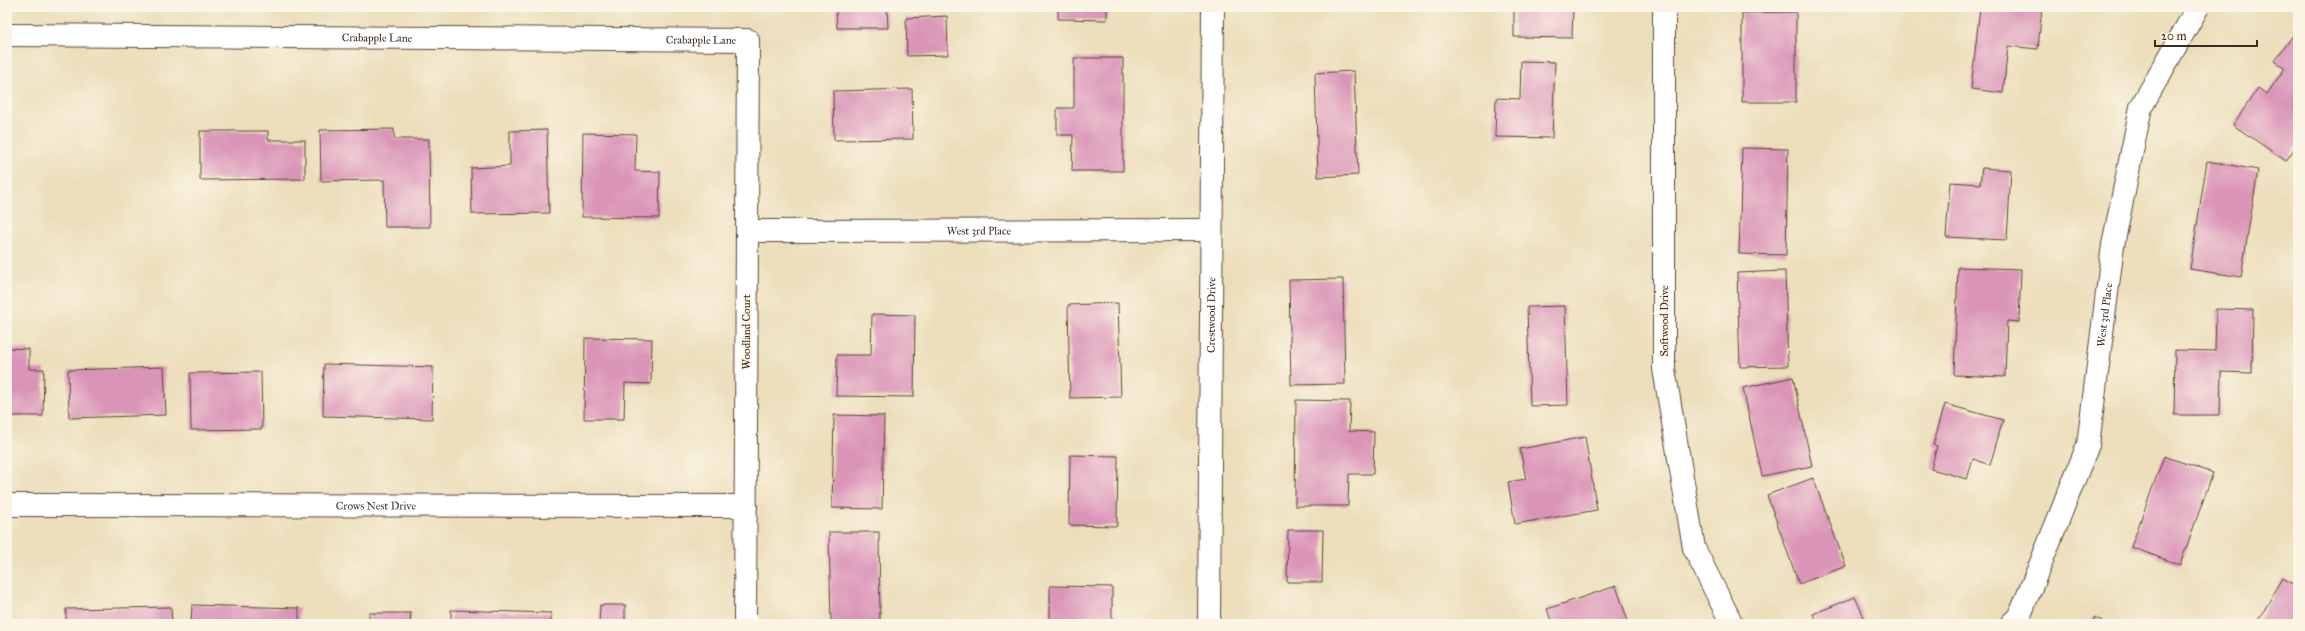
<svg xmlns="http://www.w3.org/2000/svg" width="2305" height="631" font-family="'IM FELL Great Primer',serif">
	<rect width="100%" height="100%" fill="#fcf5e5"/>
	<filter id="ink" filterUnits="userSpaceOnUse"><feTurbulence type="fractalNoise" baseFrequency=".025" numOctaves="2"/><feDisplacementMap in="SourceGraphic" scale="8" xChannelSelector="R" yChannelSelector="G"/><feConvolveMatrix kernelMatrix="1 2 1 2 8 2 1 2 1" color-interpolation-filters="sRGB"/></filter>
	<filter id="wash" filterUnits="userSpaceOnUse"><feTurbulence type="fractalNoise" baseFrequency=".012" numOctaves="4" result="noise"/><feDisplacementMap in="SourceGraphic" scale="16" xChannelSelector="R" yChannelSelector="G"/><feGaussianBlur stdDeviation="0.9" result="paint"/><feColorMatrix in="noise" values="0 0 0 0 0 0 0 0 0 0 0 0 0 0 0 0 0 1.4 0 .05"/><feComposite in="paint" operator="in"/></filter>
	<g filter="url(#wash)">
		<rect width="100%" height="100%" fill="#ecdebb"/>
		<g id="blocks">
			<!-- building -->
			<path fill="#da94b8" d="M836,7H887L888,28H837Z
				M1058,7H1107V20L1058,19Z
				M1514,7H1573L1572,38L1514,37Z
				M1980,7H2042L2038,49L2008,46L2003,93L1971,89Z
				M1796,12V102H1742V13Z
				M947,16L948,55L907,56L906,18Z
				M2298,28V143L2286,161L2233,125L2258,88L2267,94L2285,68L2275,61Z
				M1074,58H1123V171H1072L1073,135H1057V108H1074Z
				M1521,61L1555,62L1552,138L1495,137L1496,98L1520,99Z
				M1354,71L1358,175L1318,177L1315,73Z
				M912,89L913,139L834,140L833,91Z
				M394,129V139H429L430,227H385L384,180L321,181L320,130Z
				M547,130L549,213L472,214L471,168L510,166V131Z
				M200,131H268V140H305V179L200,180Z
				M583,133L636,134L635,171L660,172L659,218L582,217Z
				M1742,148L1788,149L1786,255L1739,254Z
				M2207,161L2258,170L2241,277L2190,269Z
				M1982,168L2011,170L2007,240L1946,237L1950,182L1980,184Z
				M1958,267L2021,269L2019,322L2007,321L2005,377L1954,375Z
				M1785,271L1788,366L1740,367L1737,273Z
				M1343,279L1345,384L1291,385L1289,280Z
				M1118,303L1121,397L1070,398L1068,305Z
				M1565,306L1568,405L1530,406L1527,307Z
				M2216,309L2253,310L2252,373L2221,372L2220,415H2174L2175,350L2215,351Z
				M872,314L915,315L914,397L836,396L837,355H871Z
				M585,338L652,339L651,384L625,383L624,419H584Z
				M7,348L29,349V369H44L43,416H7Z
				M324,364L433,367L432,419L323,416Z
				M164,367L166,415L69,418L68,370Z
				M261,372L262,429L191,430L190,373Z
				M1793,377L1812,466L1762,476L1743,388Z
				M1296,400L1350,401L1349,431L1374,432L1373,474H1349L1348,506H1295Z
				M1945,404L2003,420L1990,465L1973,459L1967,479L1931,469L1937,446L1933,445Z
				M834,415L884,416L882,509L832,508Z
				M1585,437L1597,510L1515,524L1508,482L1526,479L1520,449Z
				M1070,455L1118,456L1117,526L1069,525Z
				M2164,456L2213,473L2180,565L2131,547Z
				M1813,478L1846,566L1799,584L1767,495Z
				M1288,530H1323L1322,582H1287Z
				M829,532H879L880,623L831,624Z
				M2283,578L2298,587V624H2256Z
				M1050,586L1112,587V624H1050Z
				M1616,586L1629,624H1552L1547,609Z
				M1855,597L1867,624H1817L1813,614Z
				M192,605L299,608V624H191Z
				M600,605H625V624H599Z
				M171,607L172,624H66V609Z
				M451,610L551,613V624H451Z
				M369,613H411L410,624H369Z
				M2095,617L2107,624H2091Z"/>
		</g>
	</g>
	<g filter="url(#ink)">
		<use href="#blocks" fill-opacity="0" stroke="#564536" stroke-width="1"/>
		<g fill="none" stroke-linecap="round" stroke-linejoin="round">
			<defs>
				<g id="minor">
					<path d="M1664,7V369L1694,548L1732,624"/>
					<path id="s1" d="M7,35L748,40L745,624"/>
					<path id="s2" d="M747,231L1211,230"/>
					<path id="s3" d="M7,505L746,506"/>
					<path id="s4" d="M1209,624L1213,7"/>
					<path id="s5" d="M2011,624L2020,615L2088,445L2113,245L2141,107L2198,7"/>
				</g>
			</defs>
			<!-- minor casing -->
			<use href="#minor" stroke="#564536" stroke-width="24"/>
			<!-- minor -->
			<use href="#minor" stroke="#fff" stroke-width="22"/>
		</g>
	</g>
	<g text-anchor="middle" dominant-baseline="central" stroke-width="3.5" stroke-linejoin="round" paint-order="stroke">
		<!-- street labels -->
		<g font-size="11" fill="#3b2a1e" stroke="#fcf5e5">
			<text stroke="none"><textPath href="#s1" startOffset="370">Crabapple Lane</textPath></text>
			<text stroke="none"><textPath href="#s1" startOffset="694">Crabapple Lane</textPath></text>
			<text stroke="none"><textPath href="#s2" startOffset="232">West 3rd Place</textPath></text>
			<text stroke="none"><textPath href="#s4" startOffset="309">Crestwood Drive</textPath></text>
			<text stroke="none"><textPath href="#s5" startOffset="327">West 3rd Place</textPath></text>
			<text transform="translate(1664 321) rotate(-90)">Softwood Drive</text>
			<text transform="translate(746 332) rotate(-90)">Woodland Court</text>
			<text stroke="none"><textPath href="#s3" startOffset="369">Crows Nest Drive</textPath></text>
		</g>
	</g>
	<!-- margin -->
	<rect width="2305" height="631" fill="none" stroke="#fcf5e5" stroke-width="24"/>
	<!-- scale -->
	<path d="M2155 40v6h102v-6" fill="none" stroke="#3b2a1e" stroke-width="2"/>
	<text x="2161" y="40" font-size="12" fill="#3b2a1e" stroke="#fcf5e5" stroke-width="3" paint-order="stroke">20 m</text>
</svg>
